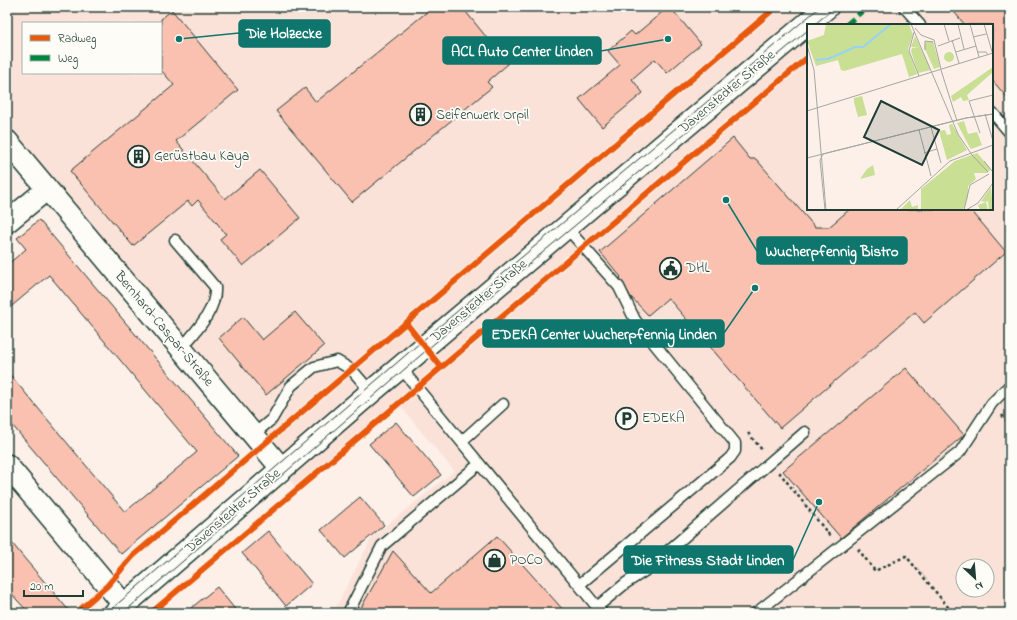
<svg xmlns="http://www.w3.org/2000/svg" width="1017" height="620" font-family="'Indie Flower',sans-serif">
	<rect width="100%" height="100%" fill="#fcf0e9"/>
	<filter id="ink" filterUnits="userSpaceOnUse"><feTurbulence type="fractalNoise" baseFrequency=".025" numOctaves="2"/><feDisplacementMap in="SourceGraphic" scale="8" xChannelSelector="R" yChannelSelector="G"/><feConvolveMatrix kernelMatrix="1 2 1 2 8 2 1 2 1" color-interpolation-filters="sRGB"/></filter>
	<g filter="url(#ink)">
		<!-- built -->
		<path fill="#fbe2d8" fill-rule="evenodd" d="M7,7H1010V613H333L372,537L454,471L401,407L299,491L7,141ZM23,23H161V73H23ZM808,25H992V209H808ZM963,566H987V590H963Z"/>
		<!-- building -->
		<path fill="#fac1b0" stroke="#1f3d34" d="M433,7H462L508,64L487,82L492,87L352,202L276,111L305,88L316,102Z
			M668,7H670L701,44L667,73L655,59L632,79L643,93L602,127L579,99L620,65L608,51L631,31L635,35Z
			M950,7H1010V101L992,80V25H965Z
			M172,10L238,90L176,141L225,199L260,170L300,218L243,266L220,239L226,234L198,200L192,206L188,201L133,246L70,171L174,85L161,70V19Z
			M733,138L750,159H756L815,227H829L850,209H970L1006,252L924,323L915,312L780,428L668,298L648,315L630,296L620,278L621,277L600,252Z
			M39,220L238,456L121,554L7,419V371L125,512L197,452L49,275L7,310V265L26,249L17,238Z
			M295,312L324,346L266,395L219,338L243,317L262,340Z
			M906,368L964,435L841,538L783,471Z
			M396,422L441,475L414,497L369,444Z
			M360,497L384,525L345,558L321,530Z
			M268,531L312,584L286,606L242,553Z
			M497,536L566,613H358L393,551L431,593Z
			M7,537L25,559L71,613H29L17,600L7,588Z
			M217,587L238,613H185Z"/>
		<g fill="none" stroke-linecap="round" stroke-linejoin="round">
			<defs>
				<path id="lane" d="M904,7L920,25
					M992,112L1010,133
					M566,227L619,287L635,320L735,443V451L730,458L579,585
					M175,240L215,287C217,310 195,332 181,349
					M400,367L602,613
					M253,435L272,419L291,386L314,367L337,361L352,370L371,392
					M462,441L503,404
					M597,607L626,583L646,570L805,432
					M348,613L382,546L479,464
					M756,613L960,452L992,403L1010,385"/>
				<path id="street" d="M7,141L282,469
					M7,222L46,190
					M7,465L124,605"/>
				<path id="secondary" d="M115,613L371,392L827,7"/>
			</defs>
			<!-- lane casing -->
			<use href="#lane" stroke="#1f3d34" stroke-width="13"/>
			<!-- street casing -->
			<use href="#street" stroke="#1f3d34" stroke-width="24"/>
			<!-- secondary casing -->
			<use href="#secondary" stroke="#1f3d34" stroke-width="25"/>
			<!-- path -->
			<path stroke="#1f3d34" stroke-width="2.5" stroke-dasharray="3 3" stroke-linecap="butt" d="M1002,415L1010,426
				M748,433L763,451
				M779,472L830,536
				M858,549L875,571L906,556L953,613"/>
			<!-- lane -->
			<use href="#lane" stroke="#fdfcf7" stroke-width="10"/>
			<!-- street -->
			<use href="#street" stroke="#fdfcf7" stroke-width="21"/>
			<!-- secondary -->
			<use href="#secondary" stroke="#fdfcf7" stroke-width="22"/>
			<!-- tram -->
			<path stroke="#1f3d34" stroke-width="1" d="M814,25L835,7
				M107,613L429,335L820,7
				M123,613L436,342L808,30"/>
			<!-- quiet -->
			<path stroke="#00873e" stroke-width="5" stroke-dasharray="10 5" stroke-linecap="butt" d="M846,25L867,7"/>
			<defs>
				<path id="cycleway" d="M406,323L441,367
					M76,613L107,586L133,556L776,7
					M151,613L808,57"/>
			</defs>
			<!-- cycleway casing -->
			<use href="#cycleway" stroke="#fdfcf7" stroke-width="8"/>
			<!-- cycleway -->
			<use href="#cycleway" stroke="#e8590c" stroke-width="6"/>
		</g>
	</g>
	<!-- icons -->
	<defs>
		<symbol id="building-ring" viewBox="-11 -11 22 22"><circle r="9.5" fill="#fdfcf7" stroke="#1f3d34" stroke-width="1.5"/><path d="M-4-6H4V6H1V3H-1V6H-4ZM-2.5-4.3h1.7v1.8h-1.7ZM.8-4.3h1.7v1.8H.8ZM-2.5-1h1.7V.8h-1.7ZM.8-1h1.7V.8H.8Z" fill="#1f3d34"/></symbol>
		<symbol id="civic-ring" viewBox="-11 -11 22 22"><circle r="9.5" fill="#fdfcf7" stroke="#1f3d34" stroke-width="1.5"/><path d="M-.6-6.5H3V-4.5H.6V-3L4-1V1h2V6H-6V1h2V-1L-.6-3ZM-1.2 2.5V6h2.4V2.5Z" fill="#1f3d34"/></symbol>
		<symbol id="parking-ring" viewBox="-11 -11 22 22"><circle r="9.5" fill="#fdfcf7" stroke="#1f3d34" stroke-width="1.5"/><path d="M-3.5-5.5H1a3.5 3.5 0 0 1 0 7H-1V5.5H-3.5ZM-1-3.4V-.6H.8a1.4 1.4 0 0 0 0-2.8Z" fill="#1f3d34"/></symbol>
		<symbol id="shop-ring" viewBox="-11 -11 22 22"><circle r="9.5" fill="#fdfcf7" stroke="#1f3d34" stroke-width="1.5"/><path d="M-5-2.5h2.3a2.7 3.5 0 0 1 5.4 0H5L5.5 6h-11ZM-1.5-2.5h3a1.5 2.3 0 0 0-3 0Z" fill="#1f3d34"/></symbol>
	</defs>
	<g fill-rule="evenodd">
		<use href="#building-ring" x="408" y="102" width="25" height="25"/>
		<use href="#building-ring" x="126" y="144" width="25" height="25"/>
		<use href="#civic-ring" x="658" y="256" width="25" height="25"/>
		<use href="#parking-ring" x="614" y="406" width="25" height="25"/>
		<use href="#shop-ring" x="482" y="548" width="25" height="25"/>
	</g>
	<g text-anchor="middle" dominant-baseline="central" stroke-width="3.5" stroke-linejoin="round" paint-order="stroke">
		<!-- street labels -->
		<g font-size="14" fill="#1f3d34" stroke="#fdfcf7">
			<text transform="translate(727 92) rotate(-40)">Davenstedter Straße</text>
			<text transform="translate(479 301) rotate(-40)">Davenstedter Straße</text>
			<text transform="translate(164 329) rotate(50)">Bernhard-Caspar-Straße</text>
			<text transform="translate(233 511) rotate(-41)">Davenstedter Straße</text>
		</g>
		<!-- poi labels -->
		<g font-size="14" fill="#1f3d34" stroke="#fdfcf7" text-anchor="start">
			<text x="436" y="115">Seifenwerk Orpil</text>
			<text x="154" y="156">Gerüstbau Kaya</text>
			<text x="686" y="268">DHL</text>
			<text x="642" y="418">EDEKA</text>
			<text x="510" y="560">POCO</text>
		</g>
	</g>
	<!-- overview -->
	<g transform="translate(807 24)">
		<rect width="186" height="186" fill="#fcf0e9"/>
		<path d="M19,0H102L106,11L101,25L110,50L102,53L95,30L37,47L34,46L31,36L9,42L0,17L17,11ZM108,12L124,46L111,49L104,27L105,24L112,23H104ZM126,17L133,43L127,45L117,23L118,18ZM137 33a5 5 0 1 1 10 0a5 5 0 1 1-10 0ZM186,43V48L160,71L162,76L156,77L154,73L146,78L144,72ZM55,72L60,91L51,93L47,78V74ZM157,97L161,110L170,108L175,121L164,125L162,122L150,99ZM145,100L160,126L140,136L132,107L138,106L140,111L144,110L142,101ZM170,129L184,145L180,149H167L169,155L161,162V173L156,186H114V165L148,137ZM66,141L68,151L53,155L60,145ZM184,163L186,186H182L181,177L179,178L181,186H173L171,181L179,178L174,177ZM103,176L105,183L111,181V186H93Z" fill="#c8df94"/>
		<path fill="none" stroke="#96d3f7" stroke-width="2" d="M9,36L21,35L48,23H56L84,0"/>
		<path fill="none" stroke="#a4a8a1" stroke-width="1" d="M104,0L151,110L165,131L181,148M137,0L142,17M151,0L157,25M163,0L172,33M177,0L186,31M108,4L114,11L127,16L134,45M107,8L102,27L112,52M166,13L179,10M145,16L152,39M0,21L7,46L19,186M131,22L153,14M118,26V17L126,18M149,28L169,22M170,28H179L181,31M134,46L150,97M0,87L186,29M178,90L186,117M124,103L134,139M112,106L124,152M173,109L162,77L186,71M117,129L130,125M0,134L159,94L186,90M177,137L185,147M18,186L13,136L16,130L159,94L186,90M89,186L143,137L186,121M157,186L163,161L182,150M159,186L171,179L186,159"/>
		<path fill="#1f3d34" fill-opacity="0.15" stroke="#1f3d34" stroke-width="2" d="M74,77L132,106L115,141L57,113Z"/>
		<rect width="186" height="186" fill="none" stroke="#1f3d34" stroke-width="2"/>
	</g>
	<!-- callouts -->
	<path fill="none" stroke="#0f766e" stroke-width="1.5" d="M179 39L239 33M668 39L601 51M726 200L757 251M755 288L724 333M819 502L793 560"/>
	<g fill="#0f766e" stroke="#fdfcf7" stroke-width="1.5">
		<circle cx="179" cy="39" r="4"/>
		<circle cx="668" cy="39" r="4"/>
		<circle cx="726" cy="200" r="4"/>
		<circle cx="755" cy="288" r="4"/>
		<circle cx="819" cy="502" r="4"/>
	</g>
	<g fill="#0f766e" stroke="#0f766e" stroke-width="1.5">
		<rect x="239" y="20" width="91" height="27" rx="4"/>
		<rect x="443" y="37" width="158" height="27" rx="4"/>
		<rect x="757" y="237" width="150" height="27" rx="4"/>
		<rect x="483" y="320" width="241" height="27" rx="4"/>
		<rect x="624" y="546" width="169" height="27" rx="4"/>
	</g>
	<g font-size="15" text-anchor="middle" font-weight="bold" fill="#fff">
		<text x="284" y="38">Die Holzecke</text>
		<text x="522" y="56">ACL Auto Center Linden</text>
		<text x="832" y="256">Wucherpfennig Bistro</text>
		<text x="604" y="339">EDEKA Center Wucherpfennig Linden</text>
		<text x="708" y="565">Die Fitness Stadt Linden</text>
	</g>
	<!-- margin -->
	<rect width="1017" height="620" fill="none" stroke="#fdfcf7" stroke-width="24"/>
	<rect x="12" y="12" width="993" height="596" fill="none" stroke="#1f3d34" stroke-width="1.5" filter="url(#ink)"/>
	<!-- legend -->
	<rect x="22" y="22" width="140" height="52" fill="#fdfcf7" stroke="#a4b0a9"/>
	<rect x="30" y="35" width="20" height="6" fill="#e8590c" stroke="#a4b0a9"/>
	<text x="58" y="42" font-size="12" fill="#1f3d34">Radweg</text>
	<rect x="30" y="55" width="20" height="6" fill="#00873e" stroke="#a4b0a9"/>
	<text x="58" y="62" font-size="12" fill="#1f3d34">Weg</text>
	<!-- north arrow -->
	<g transform="translate(975 578) rotate(154)"><circle r="19" fill="#fdfcf7" stroke="#a4b0a9"/>
	<path d="M0-3L7 15L0 10L-7 15Z" fill="#1f3d34"/>
	<text y="-6" font-size="11" font-weight="bold" text-anchor="middle" fill="#1f3d34">N</text>
	</g>
	<!-- scale -->
	<path d="M24 590v6h59v-6" fill="none" stroke="#1f3d34" stroke-width="2"/>
	<text x="30" y="590" font-size="12" fill="#1f3d34" stroke="#fdfcf7" stroke-width="3" paint-order="stroke">20 m</text>
</svg>
